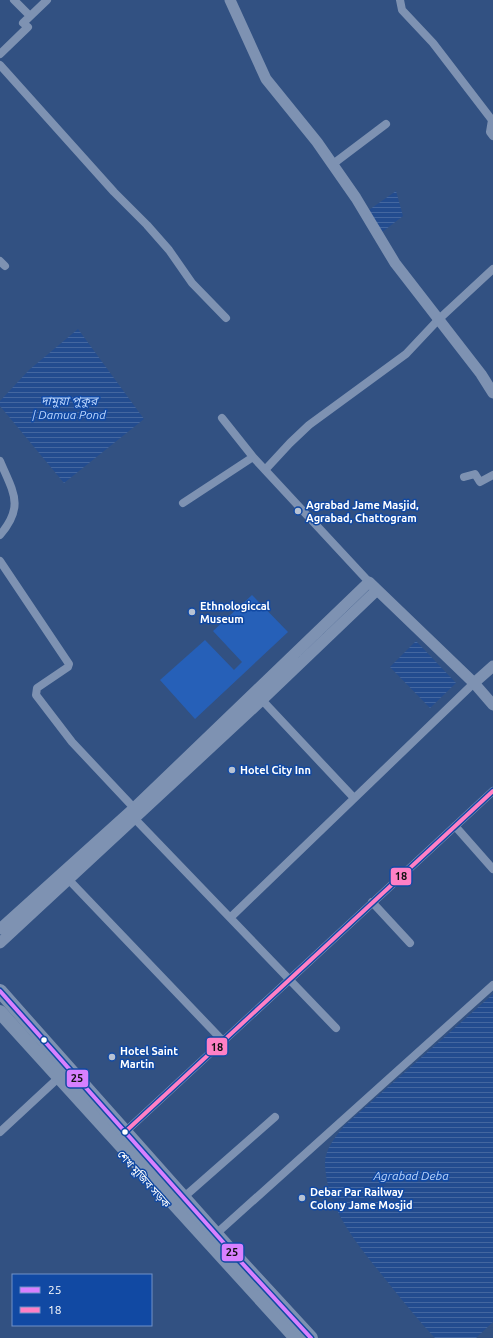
<svg xmlns="http://www.w3.org/2000/svg" width="493" height="1338" font-family="Ubuntu,'Noto Sans Bengali',sans-serif">
	<defs>
		<pattern id="water-rules" width="6" height="5" patternUnits="userSpaceOnUse"><rect width="6" height="5" fill="#234c8f"/><path d="M0 2.5h6" fill="none" stroke="#4467a0"/></pattern>
	</defs>
	<rect width="100%" height="100%" fill="#325182"/>
	<!-- green -->
	<path fill="#2660b8" d="M252,595L288,632L195,719L160,680L205,640L234,670L242,662L213,631Z"/>
	<!-- water -->
	<path fill="url(#water-rules)" d="M396,191L403,216L377,236L366,212Z
		M78,329L144,419L64,483L0,406V401L29,370Z
		M416,641L456,683L430,708L390,667Z
		M493,994V1322L476,1338H435C418,1320 402,1300 386,1280C359,1246 326,1209 325,1163C325,1149 336,1136 344,1126Z"/>
	<g fill="none" stroke-linecap="round" stroke-linejoin="round">
		<!-- minor -->
		<path stroke="#7e92b2" stroke-width="8" d="M14,0L30,16
			M400,0L402,10L433,43L492,120L490,132L493,136
			M0,54L28,27L23,23L47,0
			M0,65L114,192L147,225L169,250L192,283L226,318
			M333,164L386,124
			M0,261L5,266
			M222,418L253,457L369,582
			M0,461C13,492 25,506 0,535
			M265,470L290,443L309,425L406,354L438,320L493,269
			M464,477L475,474L480,482L493,475
			M183,503L253,457
			M0,561L69,664L68,667L37,688L36,695L72,742L134,808
			M262,700L354,798
			M135,819L336,1028
			M455,826L493,869
			M69,880L222,1040
			M372,902L410,943
			M231,917L474,683
			M0,1132L55,1081
			M125,1132L493,791
			M184,1197L275,1117
			M217,1233L493,985"/>
		<!-- tertiary -->
		<path stroke="#7e92b2" stroke-width="11" d="M230,0L266,79L317,142L356,198L395,263L481,374L493,393
			M474,683L493,666
			M0,929L134,808L369,582L474,683L493,705
			M0,943L262,700L377,590"/>
		<!-- trunk -->
		<path stroke="#7d92b1" stroke-width="14" d="M0,1012L296,1338"/>
		<!-- trunk-bridge -->
		<path stroke="#7d92b1" stroke-width="14" d="M0,991L230,1250L311,1338"/>
		<defs>
			<path id="bus-1" d="M0,991L230,1250L311,1338"/>
			<path id="bus-2" d="M125,1132L493,791"/>
		</defs>
		<!-- bus-1 casing -->
		<use href="#bus-1" stroke="#1149a3" stroke-width="7"/>
		<!-- bus-2 casing -->
		<use href="#bus-2" stroke="#1149a3" stroke-width="7"/>
		<!-- bus-1 -->
		<use href="#bus-1" stroke="#d880ff" stroke-width="4"/>
		<!-- bus-2 -->
		<use href="#bus-2" stroke="#ff80c5" stroke-width="4"/>
	</g>
	<!-- markers -->
	<g fill="#b7c2d3" stroke="#1149a3" stroke-width="1.5">
		<circle cx="298" cy="511" r="4"/>
		<circle cx="192" cy="612" r="4"/>
		<circle cx="232" cy="770" r="4"/>
		<circle cx="112" cy="1057" r="4"/>
		<circle cx="302" cy="1198" r="4"/>
	</g>
	<g fill="#fff" stroke="#1149a3" stroke-width="1.5">
		<circle cx="44" cy="1040" r="3.5"/>
		<circle cx="125" cy="1132" r="3.5"/>
	</g>
	<g text-anchor="middle" dominant-baseline="central" stroke-width="3" stroke-linejoin="round" paint-order="stroke">
		<!-- poi labels -->
		<g font-size="11" font-weight="bold" fill="#fff" stroke="#1149a3" text-anchor="start">
			<text x="306" y="505">Agrabad Jame Masjid,<tspan x="306" dy="13">Agrabad, Chattogram</tspan></text>
			<text x="200" y="606">Ethnologiccal<tspan x="200" dy="13">Museum</tspan></text>
			<text x="240" y="770">Hotel City Inn</text>
			<text x="120" y="1051">Hotel Saint<tspan x="120" dy="13">Martin</tspan></text>
			<text x="310" y="1192">Debar Par Railway<tspan x="310" dy="13">Colony Jame Mosjid</tspan></text>
		</g>
		<!-- street labels -->
		<g font-size="11" fill="#fff" stroke="#1149a3">
			<text transform="translate(144 1179) rotate(48)">শেখ মুজিব সড়ক</text>
		</g>
		<!-- water labels -->
		<g font-size="12" font-style="italic" fill="#b9d4fc" stroke="#1149a3">
			<text x="69" y="400">দামুয়া পুকুর<tspan x="69" dy="14">| Damua Pond</tspan></text>
			<text x="411" y="1175">Agrabad Deba</text>
		</g>
	</g>
	<g stroke="#1149a3" stroke-width="1.5">
		<rect x="390" y="867" width="22" height="19" rx="4" fill="#ff80c5"/>
		<rect x="206" y="1037" width="22" height="19" rx="4" fill="#ff80c5"/>
		<rect x="66" y="1069" width="23" height="19" rx="4" fill="#d880ff"/>
		<rect x="221" y="1243" width="23" height="19" rx="4" fill="#d880ff"/>
	</g>
	<g font-size="11" text-anchor="middle" font-weight="bold" fill="#111">
		<text x="401" y="880">18</text>
		<text x="217" y="1051">18</text>
		<text x="77" y="1082">25</text>
		<text x="232" y="1256">25</text>
	</g>
	<!-- legend -->
	<rect x="12" y="1274" width="140" height="52" fill="#1149a3" stroke="#7092c8"/>
	<rect x="20" y="1287" width="20" height="6" fill="#d880ff" stroke="#7092c8"/>
	<text x="48" y="1294" font-size="12" fill="#ffffff">25</text>
	<rect x="20" y="1307" width="20" height="6" fill="#ff80c5" stroke="#7092c8"/>
	<text x="48" y="1314" font-size="12" fill="#ffffff">18</text>
</svg>
